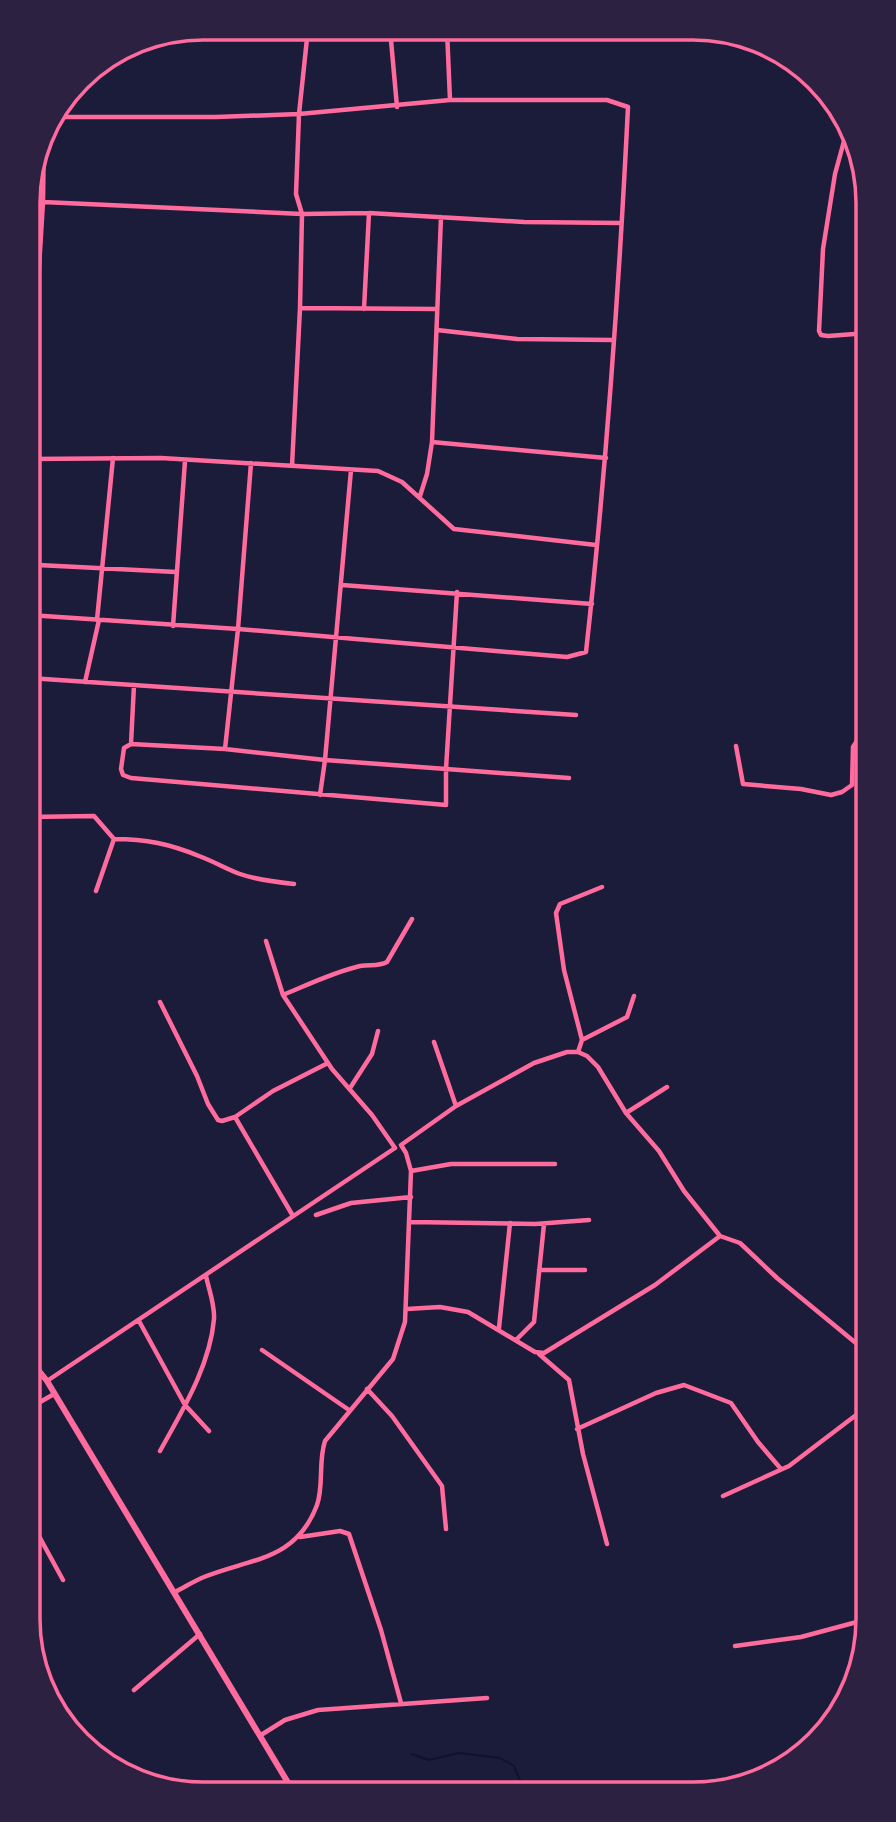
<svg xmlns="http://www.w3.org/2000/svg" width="896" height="1822" font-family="'Titillium Web',sans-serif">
	<rect width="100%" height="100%" fill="#1b1b3a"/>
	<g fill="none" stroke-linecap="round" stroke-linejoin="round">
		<!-- stream -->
		<path stroke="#12122b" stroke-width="2" d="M411,1754L429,1760L459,1753L500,1758L514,1766L523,1788"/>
		<!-- minor -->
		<path stroke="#ff6b9d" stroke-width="4.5" d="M390,29L397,107
			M447,30L450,100
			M447,34H563L607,31
			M847,130L835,174L823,249L819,331L821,335L828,336L868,333
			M44,133L43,202L302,214L369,213L524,222L621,223
			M29,186H42
			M300,308L437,309
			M364,309L369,213
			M437,330L517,339L613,340
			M29,432L43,202
			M432,442L606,458
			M29,459L161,458L378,471L402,482L454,529L596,545
			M292,466L300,308L302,214L296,194L299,114L308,29
			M420,496L427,474L432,442L441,217
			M342,585L592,604
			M457,592L446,769V805L131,778L123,775L121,769L124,748L131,744L225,749L325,760L569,778
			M29,615L238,629L567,657L586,652C606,472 619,289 628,107L607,100H450L299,114L216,117H53
			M38,615V565L176,572
			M97,620L113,458
			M173,626L185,461
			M29,678L576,715
			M85,682L99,620
			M131,744L134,685
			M736,746L743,784L801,789L831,795L842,792L852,785L853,747L868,724
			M225,749L238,629L251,463
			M320,795L325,760L351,470
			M29,817L94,816L114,839C146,839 170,844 199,856C213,861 226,869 240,874C257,880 275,882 294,884
			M96,891L114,839
			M266,941L283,995L332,1069L372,1115L395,1148
			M283,995C307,985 334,972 360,966C370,964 378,967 387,962L412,919
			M160,1002L197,1076L208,1104L218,1120L222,1121L235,1117L273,1091L328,1063
			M582,1040L627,1017L634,996
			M434,1042L456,1106
			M578,1052L582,1040L564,970L556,913L560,904L602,887
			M350,1088L372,1054L378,1031
			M626,1113L667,1087
			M235,1117L293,1216
			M411,1171L451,1164H555
			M316,1215L351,1203L411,1197
			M411,1222L535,1224L589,1220
			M539,1270H585
			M407,1309L440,1307L468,1312L535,1352L544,1353L655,1285L720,1236
			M139,1321L185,1405L209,1431
			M499,1328L510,1223
			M516,1340L534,1322L544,1224
			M262,1350L349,1410
			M863,1350L868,1343
			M539,1354L569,1380L583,1454L607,1544
			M47,1381L395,1148
			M367,1389L392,1416L442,1486L446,1529
			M28,1409L54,1394
			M577,1429L656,1393L684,1385L731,1403L758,1442L781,1469
			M160,1451C182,1411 210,1366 214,1319C215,1305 209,1290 206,1276
			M723,1496L789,1466L868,1406
			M28,1516L63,1580
			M300,1537L340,1531L349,1534L381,1630L401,1703
			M175,1592C185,1587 194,1581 204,1577C251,1558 296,1561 317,1505C324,1485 318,1462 325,1441L393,1359L405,1322L411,1171L406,1153L401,1145L456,1106L534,1063L567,1052H578L587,1056L598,1067L626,1113L659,1151L684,1191L720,1236L740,1243L777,1278L868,1353
			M859,1623L866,1635
			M735,1646L801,1637L868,1619
			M134,1690L200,1634
			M261,1735L285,1720L318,1710L487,1698"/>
		<!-- primary -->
		<path stroke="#ff6b9d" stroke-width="6" d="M28,1357L47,1381L293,1791"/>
	</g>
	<!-- crop -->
	<path d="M0 0H896V1822H0ZM203 40H693A163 163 0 0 1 856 203V1619A163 163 0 0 1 693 1782H203A163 163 0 0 1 40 1619V203A163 163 0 0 1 203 40Z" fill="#2d2142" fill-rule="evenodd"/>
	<path fill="none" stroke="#ff6b9d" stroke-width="3.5" d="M203 40H693A163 163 0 0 1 856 203V1619A163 163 0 0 1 693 1782H203A163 163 0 0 1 40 1619V203A163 163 0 0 1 203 40Z"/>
</svg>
